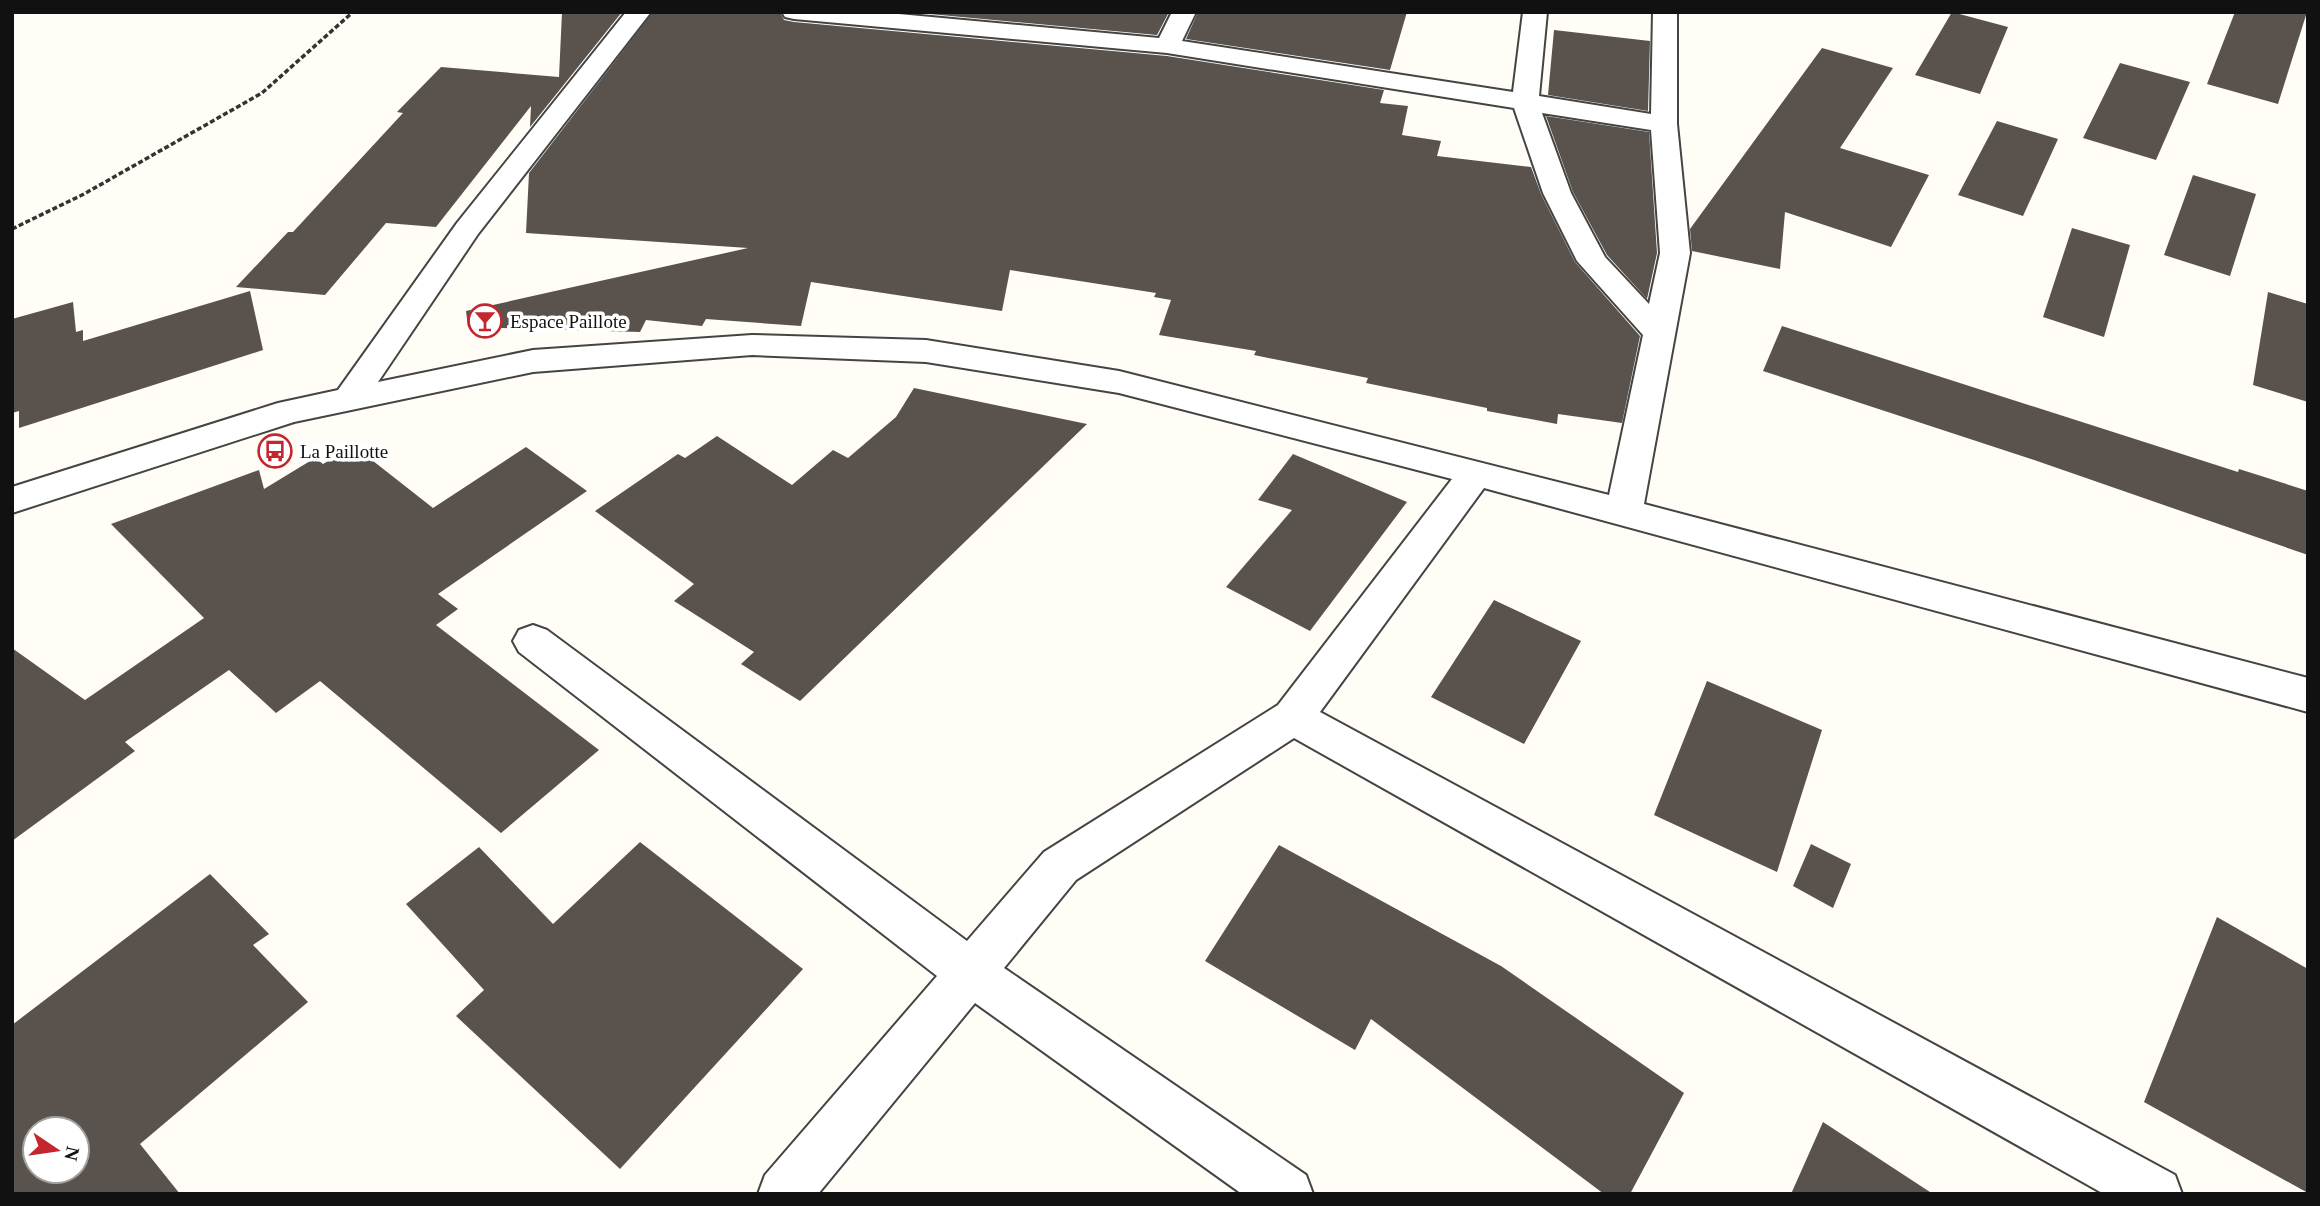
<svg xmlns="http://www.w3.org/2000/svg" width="2320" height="1206" font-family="Georgia,serif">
	<rect width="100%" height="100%" fill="#fffdf5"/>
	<!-- building -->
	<path fill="#5a524d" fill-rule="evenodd" d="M562,12H622L530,127L531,106L436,227L386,223L325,295L236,287L288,232H293L403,113L397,112L441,67L559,77Z
		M653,12H780L784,20L794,22L1167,56L1384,90L1380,103L1408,106L1402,135L1441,141L1437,156L1531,167L1541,194L1575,262L1640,336L1622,423L1558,414L1557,424L1487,411V408L1366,383L1368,378L1254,355L1256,351L1159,335L1171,300L1154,297L1156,293L1010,270L1002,311L811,282L801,326L706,319L702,326L646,320L640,332L468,327L466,311L748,248L526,233L529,173Z
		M908,12H1169L1157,35Z
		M1198,12H1407L1390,70L1186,39Z
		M1952,12L2008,27L1980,94L1915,75Z
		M2235,12H2307L2278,104L2207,84Z
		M1554,30L1650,41L1648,111L1548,95Z
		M1822,48L1893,68L1840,148L1929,175L1891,247L1785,212L1780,269L1692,251L1690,229Z
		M2120,63L2190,82L2156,160L2083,138Z
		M1546,116L1649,132L1657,253L1647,299L1607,255L1573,192Z
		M1997,121L2058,139L2023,216L1958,195Z
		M2193,175L2256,194L2230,276L2164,255Z
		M2072,228L2130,245L2104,337L2043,317Z
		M250,291L263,350L19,428V411L12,413V319L73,302L76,332L83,330V341Z
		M2268,292L2308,304V402L2253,385Z
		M1782,326L2238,472L2239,469L2308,491V555L2031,459L1763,371Z
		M914,388L1087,424L800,701L741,664L754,652L674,601L694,584L595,511L678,454L685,458L717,436L792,485L833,450L848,458L896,417Z
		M354,446L433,508L526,447L587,491L438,594L458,609L436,625L599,750L501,833L320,681L276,713L229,670L125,742L135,751L12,841V648L85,700L204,618L111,524L259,470L264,489L315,458L323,464Z
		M1293,454L1407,502L1310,631L1226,587L1292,510L1258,500Z
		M1494,600L1581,641L1524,744L1431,697Z
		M1707,681L1822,730L1777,872L1654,815Z
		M640,842L803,969L620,1169L456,1016L484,990L406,904L479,847L553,924Z
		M1811,844L1851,864L1833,908L1793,886Z
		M1279,845L1501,966L1684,1093L1630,1194H1604L1371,1019L1355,1050L1205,961Z
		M210,874L269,934L253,945L308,1002L140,1144L180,1194H12V1025ZM35,1129H77V1171H35Z
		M2217,917L2308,969V1193L2144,1102Z
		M1823,1122L1933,1194H1791Z"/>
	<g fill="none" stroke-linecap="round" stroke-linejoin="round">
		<defs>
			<path id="street" d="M626,12H651L478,234L378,382L533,350L752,335L926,340L1119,371L1609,495L1643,335L1577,261L1543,193L1514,108L1167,53L794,19L785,17L782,12H877L1159,38L1172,12H1196L1182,41L1513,92L1523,12H1547L1539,96L1651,114L1653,12H1677V124L1690,253L1644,504L2308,678V712L1484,488L1320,712L2175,1175L2182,1194H2104L1294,738L1076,880L1004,968L1306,1175L1313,1194H1242L975,1003L818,1194H758L765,1175L937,976L519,652L513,641L519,630L533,625L547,630L967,941L1044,852L1278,705L1452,479L1119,393L926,362L752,355L533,372L294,422L12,513V487L278,403L338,390L457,223ZM1542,113L1651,130L1660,253L1649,304L1605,257L1571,193Z"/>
		</defs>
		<!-- street casing -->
		<use href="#street" stroke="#444" stroke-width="4"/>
		<!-- path -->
		<path stroke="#333" stroke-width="3.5" stroke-dasharray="5 2.5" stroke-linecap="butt" d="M12,229L84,194L262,93L353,12"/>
		<!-- street -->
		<use href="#street" fill="#fff" fill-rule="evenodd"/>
	</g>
	<!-- icons -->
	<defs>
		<symbol id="bar-ring" viewBox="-11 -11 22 22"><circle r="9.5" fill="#fff" stroke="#c4262e" stroke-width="1.5"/><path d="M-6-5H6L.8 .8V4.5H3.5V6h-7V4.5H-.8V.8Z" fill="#c4262e"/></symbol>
		<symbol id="bus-ring" viewBox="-11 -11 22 22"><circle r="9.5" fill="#fff" stroke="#c4262e" stroke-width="1.5"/><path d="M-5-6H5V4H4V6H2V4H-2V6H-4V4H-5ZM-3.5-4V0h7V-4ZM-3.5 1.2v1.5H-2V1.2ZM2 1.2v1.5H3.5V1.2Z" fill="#c4262e"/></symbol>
	</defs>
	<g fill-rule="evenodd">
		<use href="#bar-ring" x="466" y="302" width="38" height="38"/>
		<use href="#bus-ring" x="256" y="432" width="38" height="38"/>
	</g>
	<g text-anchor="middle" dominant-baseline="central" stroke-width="7" stroke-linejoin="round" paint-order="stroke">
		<!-- poi labels -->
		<g font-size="19" fill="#111" stroke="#fff" text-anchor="start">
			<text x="510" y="321">Espace Paillote</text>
			<text x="300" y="451">La Paillotte</text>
		</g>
	</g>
	<!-- border -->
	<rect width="2320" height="1206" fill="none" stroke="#111111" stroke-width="28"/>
	<!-- north arrow -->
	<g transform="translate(56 1150) rotate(103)"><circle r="33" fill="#ffffff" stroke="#a0a0a0" stroke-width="2"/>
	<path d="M0-5L12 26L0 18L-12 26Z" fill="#c4262e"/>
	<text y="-10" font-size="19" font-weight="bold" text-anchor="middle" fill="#111111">N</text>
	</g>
</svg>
